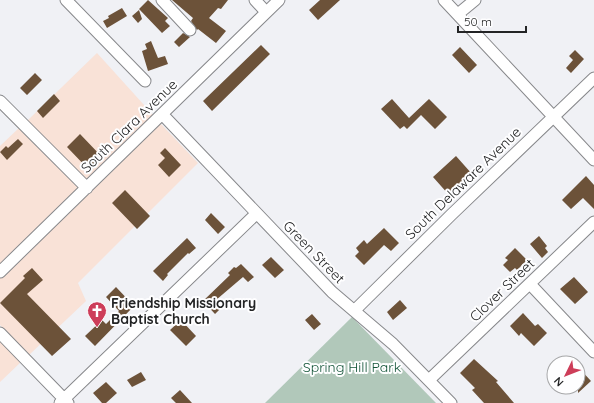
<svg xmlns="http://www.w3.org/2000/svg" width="594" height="403" font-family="Quicksand,sans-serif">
	<rect width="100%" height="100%" fill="#f0f1f5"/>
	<!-- commercial -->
	<path fill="#f9e2d7" d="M97,53L154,116L88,181L27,121Z
		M160,123L198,163L78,283L86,301L29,355L0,325V278Z
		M19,128L80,188L0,265V146Z
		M0,340L21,362L0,382Z"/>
	<!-- green -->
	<path fill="#b1c8ba" d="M352,317L436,403H265Z"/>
	<!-- building -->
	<path fill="#6c5239" d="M148,0L168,18L165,21L170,26L162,33L139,9Z
		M172,0H228L221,9L218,8L209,18L226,31L216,43L198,29L197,30L191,21L193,18Z
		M320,0H340L318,20L309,10Z
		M122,8L127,16L107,28L103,21L109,18L108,16Z
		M139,10L142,19L138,23L132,16Z
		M183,33L190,37L179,47L174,42Z
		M151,41L158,58L165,56L168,64L148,71L142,51L147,49L145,44Z
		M261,45L270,54L212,111L203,101Z
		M460,47L477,65L469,73L452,55Z
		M575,50L584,59L571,73L566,68L573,60L569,56Z
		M35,73L42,80L27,95L20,88Z
		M54,94L60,101L43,118L37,111Z
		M392,99L409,118L429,99L447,117L435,129L421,115L407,129L404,126L400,129L381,109Z
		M80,134L103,158L90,171L67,147Z
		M18,139L23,144L7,160L0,152L6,146L8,148Z
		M165,148L181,165L169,177L158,165L165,158L160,153Z
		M456,156L472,174L449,195L433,177Z
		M586,176L594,185V209L583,198L571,209L562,200Z
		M125,190L150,216L137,229L112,203Z
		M211,213L225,227L218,234L205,220Z
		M384,228L399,243L391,251L384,245L364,265L355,256L359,252L356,248L364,240L367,244Z
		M539,236L547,246L545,248L548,252L542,258L530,244Z
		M187,238L196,248L189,254L188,253L167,274L168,275L163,281L153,271Z
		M515,248L527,260L517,270L515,268L510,272L503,265L508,260L505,258Z
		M271,257L284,270L275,278L262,265Z
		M241,264L254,277L248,282L243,277L216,300L222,307L215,314L203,301L230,275L228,273L234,267L236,268Z
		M32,268L43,280L27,294L71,339L52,356L0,303L25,278L23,276Z
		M574,277L588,292L575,304L560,289Z
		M116,287L134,306L95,346L85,336L102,320L106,324L119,311L106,297Z
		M400,300L407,308L393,320L387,312Z
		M523,313L535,326L538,324L547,333L534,346L521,333L519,336L510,326Z
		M312,314L321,324L314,330L305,320Z
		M181,320L196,336L186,346L170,330Z
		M474,359L498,381L496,382L514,403H484L472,390L475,388L460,373Z
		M578,367L591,381L578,393Z
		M141,372L146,380L132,387L127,380Z
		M106,382L117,393L106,403H102L93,393Z
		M180,390L192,403H176L171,398Z"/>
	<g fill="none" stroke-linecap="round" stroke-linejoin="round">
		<defs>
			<path id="minor" d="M66,0L145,81
				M162,0L190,30
				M255,0L266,12
				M444,0L594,160
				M458,14L475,0
				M0,101L87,188
				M162,114L332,292L393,344L451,403
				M0,272L279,0
				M530,284L594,352
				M354,311L451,215L594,78
				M0,333L68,403
				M429,380L594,222
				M60,403L256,214"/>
		</defs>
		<!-- minor casing -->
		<use href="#minor" stroke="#87888b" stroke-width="13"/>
		<!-- minor -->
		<use href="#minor" stroke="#fff" stroke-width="11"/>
	</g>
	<!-- icons -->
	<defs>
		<symbol id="church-pin" viewBox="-11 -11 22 30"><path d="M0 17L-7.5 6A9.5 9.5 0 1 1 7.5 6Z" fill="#cd3d59" stroke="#fefeff"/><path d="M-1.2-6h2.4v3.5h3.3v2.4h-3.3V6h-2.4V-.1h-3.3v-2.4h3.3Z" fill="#fff"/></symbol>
	</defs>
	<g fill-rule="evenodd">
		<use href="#church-pin" x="86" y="300" width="22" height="30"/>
	</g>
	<g text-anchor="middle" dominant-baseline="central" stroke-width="4" stroke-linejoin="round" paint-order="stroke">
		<!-- street labels -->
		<g font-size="14" fill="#232425" stroke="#fefeff">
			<text transform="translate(129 126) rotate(-44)">South Clara Avenue</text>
			<text transform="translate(463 183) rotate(-44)">South Delaware Avenue</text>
			<text transform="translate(314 252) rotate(46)">Green Street</text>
			<text transform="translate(502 290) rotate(-44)">Clover Street</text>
		</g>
		<!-- poi labels -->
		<g font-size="14" font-weight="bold" fill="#232425" stroke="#fefeff" text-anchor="start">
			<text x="111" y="303">Friendship Missionary<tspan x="111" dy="16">Baptist Church</tspan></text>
		</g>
		<!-- park labels -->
		<g font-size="14" fill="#145539" stroke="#fefeff">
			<text x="352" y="367">Spring Hill Park</text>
		</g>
	</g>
	<!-- north arrow -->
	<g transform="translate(566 375) rotate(227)"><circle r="19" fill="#fefeff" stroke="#a6a7a8"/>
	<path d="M0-3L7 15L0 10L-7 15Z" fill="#cd3d59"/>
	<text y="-6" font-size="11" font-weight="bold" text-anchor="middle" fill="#232425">N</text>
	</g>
	<!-- scale -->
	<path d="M458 26v6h68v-6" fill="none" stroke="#232425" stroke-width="2"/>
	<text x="464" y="26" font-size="12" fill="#232425" stroke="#fefeff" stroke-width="3" paint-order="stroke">50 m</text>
</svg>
